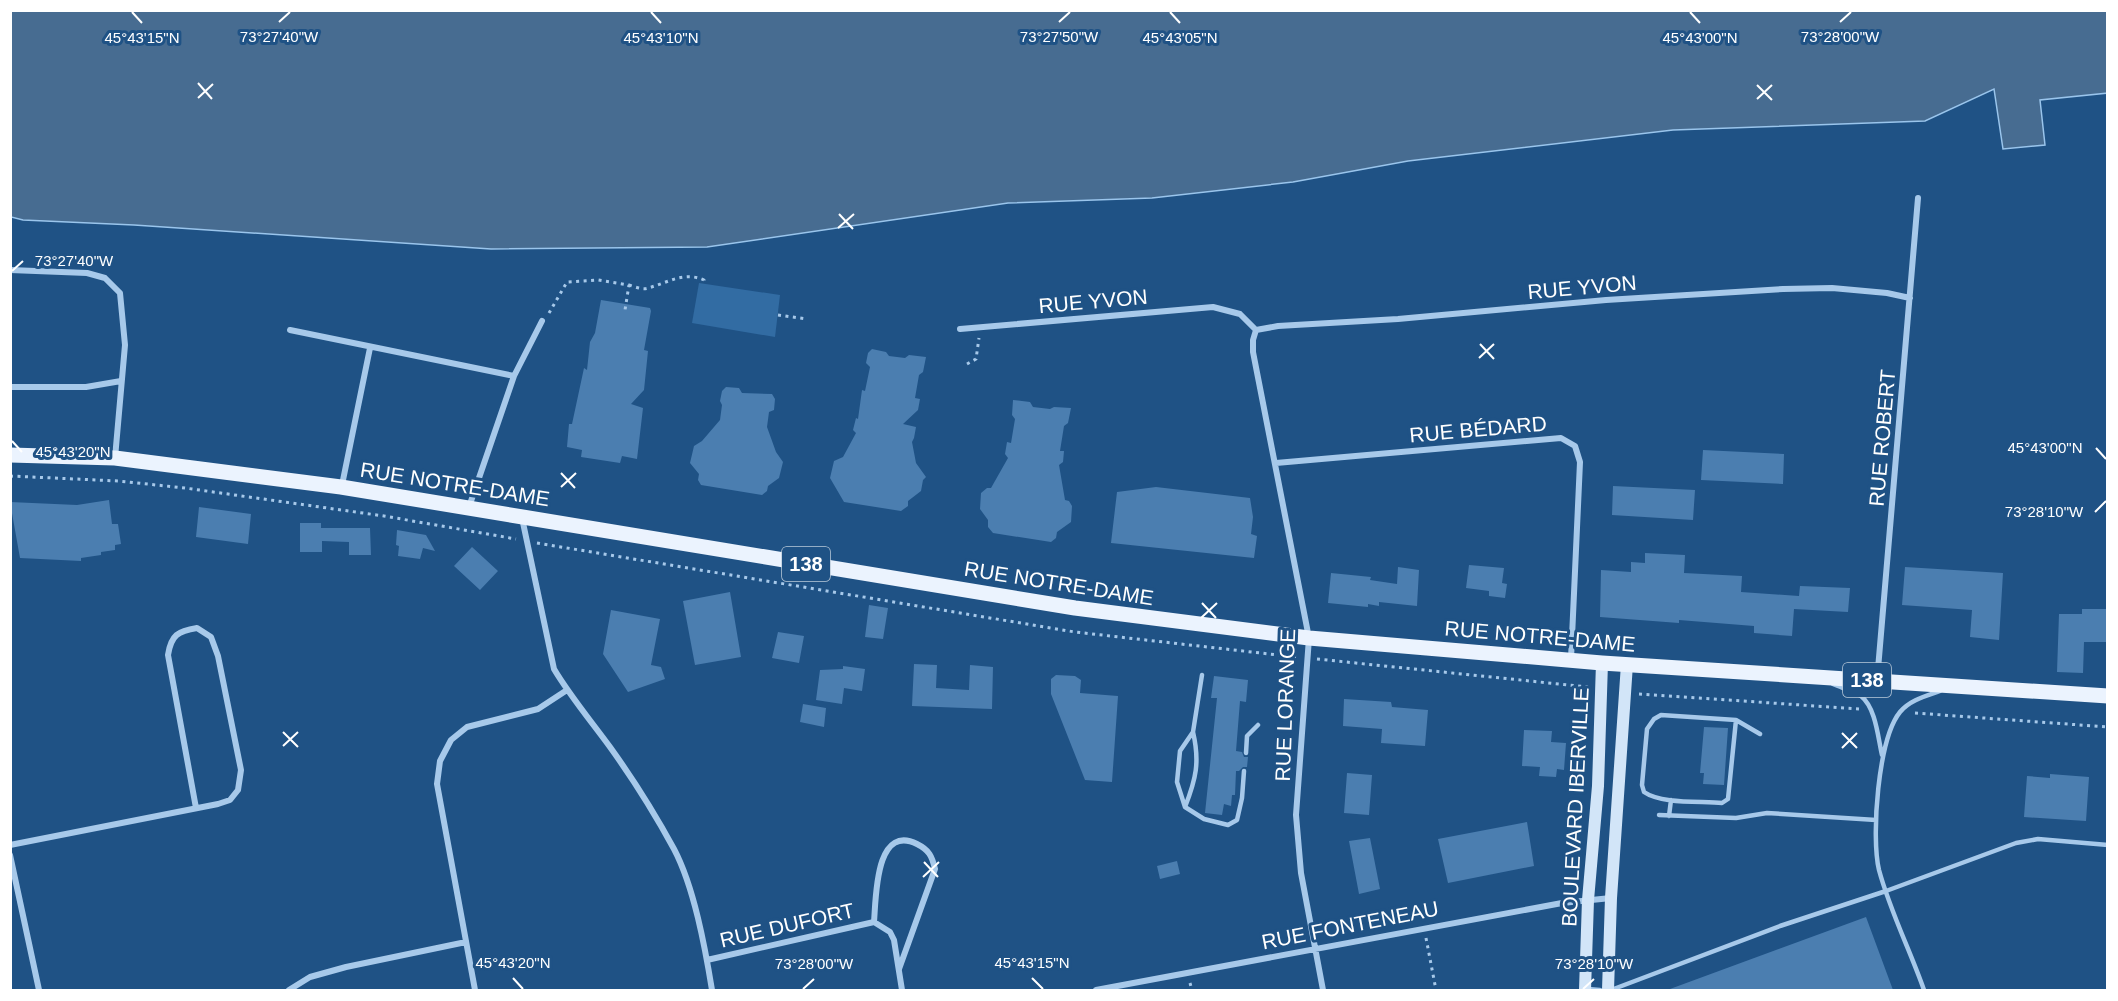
<svg xmlns="http://www.w3.org/2000/svg" width="2118" height="1001" font-family="Arial,sans-serif">
	<rect width="100%" height="100%" fill="#1f5285"/>
	<!-- green -->
	<path fill="#326ca3" d="M699,283L780,295L775,337L692,323Z"/>
	<!-- water -->
	<path fill="#476c91" stroke="#9ac5ec" stroke-width="1.5" d="M11,10H2107L2108,93L2040,100L2045,145L2003,149L1994,89L1925,121L1673,130L1408,161L1293,182L1152,198L1008,203L707,247L491,249L134,225L23,220L11,217Z"/>
	<!-- building -->
	<path fill="#4b7eb0" d="M601,300L650,308L651,311L644,350L648,351L644,390L631,404L643,408L637,459L622,456L620,463L581,457L582,450L567,447L569,424H572L584,368L587,370L590,342L595,333Z
		M872,349L886,352L889,356L905,358L909,355L926,357L923,372L919,375L915,398L920,399L918,410L903,424L916,427L914,438L912,442L916,463L926,477L923,480L921,491L908,501V506L901,511L844,502L830,478L834,461L843,457L856,433L853,430L856,418L858,419L862,390L865,391L870,367L866,363L868,353Z
		M726,387L739,388L742,393L772,394L775,399L774,410L769,412L767,427L776,452L783,462L779,478L768,486L767,491L762,495L701,485L698,480L699,474L690,463L694,446L702,441L720,420L722,405L720,401L722,391Z
		M1013,400L1030,402L1033,407L1050,409L1054,407L1071,408L1068,423L1064,426L1060,451H1064L1063,462L1059,465L1065,500L1069,501L1072,506L1071,522L1057,532L1056,538L1051,542L993,533L988,527V520L980,509L981,493L987,488H991L1008,458L1005,454L1007,442L1011,443L1015,419L1012,415Z
		M1703,450L1784,454L1783,484L1701,480Z
		M1613,486L1695,490L1693,520L1612,515Z
		M1156,487L1250,498L1253,517L1251,534L1257,536L1254,558L1111,543L1117,492Z
		M109,500L112,524H118L121,544L115,545V550L101,552V555L81,558V561L20,558L10,502L77,505Z
		M199,507L251,514L248,544L196,537Z
		M300,523H321V528H370L371,555H349V542L322,541V552H300Z
		M397,530L426,535L435,551L423,548L420,559L398,556L399,546L396,545Z
		M472,547L498,571L480,590L454,566Z
		M1645,553L1685,555L1684,573L1742,576L1741,592L1799,596L1800,586L1850,588L1848,612L1794,609L1792,636L1754,633V626L1679,620V623L1600,617L1601,570L1631,572V562L1645,563Z
		M1469,565L1504,568L1502,583L1507,584L1505,598L1489,596V591L1466,588Z
		M1398,567L1419,570L1417,606L1379,602V606L1368,604V607L1328,603L1331,573L1371,577L1370,580L1397,584Z
		M1905,567L2003,573L1999,640L1970,637L1972,610L1902,605Z
		M730,592L741,657L695,665L683,601Z
		M869,605L888,608L883,639L865,637Z
		M2082,609H2108V642H2084L2083,673L2057,672L2059,614H2082Z
		M611,610L660,619L651,665L661,667L665,679L628,692L603,654Z
		M778,632L804,636L799,663L772,658Z
		M914,664L937,665L936,688L969,690L970,665L993,667L992,709L912,706Z
		M843,666L865,669L862,691L844,688L842,704L816,700L820,670L843,669Z
		M1056,675L1075,676L1081,680L1080,693L1118,696L1112,782L1085,780L1051,694V679Z
		M1214,676L1248,680L1246,702L1240,701L1236,751L1242,752L1244,757H1248L1247,767H1243L1239,771H1236L1235,795H1232L1231,806L1224,804L1222,815L1205,813L1217,698H1211Z
		M1344,699L1391,702L1392,707L1428,710L1425,746L1381,743L1382,729L1343,726Z
		M803,704L826,708L824,727L800,722Z
		M1704,727L1728,728L1724,785L1703,784L1704,773H1700Z
		M1524,730L1552,731L1551,742L1566,743L1564,770L1557,769L1556,777L1539,776L1540,767L1522,766Z
		M1347,773L1372,775L1369,815L1344,813Z
		M2050,774L2089,777L2086,821L2024,817L2027,776L2050,778Z
		M1527,822L1534,866L1448,883L1438,839Z
		M1370,838L1380,889L1359,894L1349,841Z
		M1177,861L1180,874L1160,879L1157,866Z
		M1866,917L1893,990H1670V989Z"/>
	<g fill="none" stroke-linecap="round" stroke-linejoin="round">
		<!-- path -->
		<path stroke="#a7c9ea" stroke-width="3" stroke-dasharray="3 4.5" stroke-linecap="butt" d="M629,285C635,287 643,290 648,288C667,283 684,271 704,280L703,283
			M549,313L567,282L598,280L629,285L625,310
			M778,315L807,319
			M967,364L976,359L979,338
			M10,476L118,481L185,488L384,516L516,539
			M537,543L1075,632L1296,657
			M1317,659L1588,687
			M1639,694L1860,709
			M1915,713L2108,727
			M1426,938L1436,990
			M1190,983L1192,990"/>
		<!-- lane -->
		<path stroke="#a7c9ea" stroke-width="4.5" d="M1202,675L1193,732L1180,751L1177,782L1185,807L1204,819L1228,825L1237,820L1242,798L1244,771
			M1833,684C1842,688 1853,691 1861,696C1876,708 1878,738 1882,755
			M1736,720L1728,799L1722,803C1700,801 1661,804 1644,792L1642,785L1647,729L1654,719L1661,715L1736,720L1760,734
			M1246,753L1247,736L1258,725
			M1185,807C1196,779 1200,762 1193,732
			M1659,815L1736,818L1767,813L1876,820
			M1669,816L1671,800
			M1588,989L1600,990
			M1611,990L1780,926L1886,891L2016,843L2038,839L2108,845
			M1924,990C1910,950 1890,911 1879,870C1871,837 1878,739 1900,712C1910,700 1926,696 1940,691"/>
		<!-- street -->
		<path stroke="#a7c9ea" stroke-width="6" d="M10,270L87,273L105,278L120,293L125,345L115,458
			M960,329L1213,307L1240,314L1256,330
			M290,330L514,376
			M10,387H86L121,381
			M1276,463L1561,438L1575,446L1580,462L1571,659
			M342,485L370,348
			M469,507L514,376L542,321
			M522,518L554,669C570,696 591,721 610,747C633,779 655,814 674,849C694,887 705,947 712,990
			M1877,681L1918,198
			M10,845L218,804L230,800L238,790L241,770L218,656L211,637L197,628C178,631 171,635 168,655L196,808
			M10,855L39,990
			M874,922C876,899 875,823 917,844C929,850 932,856 935,869L899,969
			M707,960L874,922L890,932L894,940L902,990
			M289,990L310,977L346,967L466,942
			M475,990L437,784L440,761L451,740L467,727L538,709L567,690
			M1096,990L1562,903L1611,898
			M1323,990L1301,873L1296,815L1309,638L1253,352V340L1256,330L1278,326L1398,319L1606,300L1783,289L1832,288L1887,293L1910,298"/>
		<!-- secondary -->
		<path stroke="#d2e5f8" stroke-width="12" d="M1585,990L1588,900L1598,786L1602,663
			M1608,990L1611,898L1627,664"/>
		<!-- primary -->
		<path stroke="#ebf3fe" stroke-width="15" d="M10,455L115,458L341,487L1075,608L1309,638L1602,663L2108,696"/>
	</g>
	<!-- ticks -->
	<path fill="none" stroke="#fff" stroke-width="2" d="M132,12L142,23M651,12L661,23M1170,12L1180,23M1690,12L1700,23M279,22L290,12M1059,22L1070,12M1840,22L1851,12M198,83L212,99M1757,85L1772,100M198,98L213,84M1757,99L1772,85M839,214L853,229M838,228L854,214M12,271L23,261M1480,344L1494,359M1479,358L1494,344M12,441L22,452M2096,448L2106,459M561,473L575,488M561,487L576,473M2095,512L2106,501M1202,603L1216,618M1201,618L1217,603M283,732L298,747M1842,733L1857,748M283,746L298,732M1842,748L1857,733M924,862L938,877M923,877L939,862M513,978L523,989M1032,978L1043,989M803,989L814,979M1583,989L1594,979"/>
	<g text-anchor="middle" dominant-baseline="central" stroke-width="6" stroke-linejoin="round" paint-order="stroke">
		<!-- shield labels -->
		<g fill="#1f5285" stroke="#bccbda" stroke-width="1.5">
			<rect x="782" y="547" width="48" height="34" rx="4.5"/>
			<rect x="1843" y="663" width="48" height="34" rx="4.5"/>
		</g>
		<g font-size="20" font-weight="bold" fill="#fff">
			<text x="806" y="564">138</text>
			<text x="1867" y="680">138</text>
		</g>
		<!-- street labels -->
		<g font-size="21" fill="#fff" stroke="#1f5285">
			<text transform="translate(1582 287) rotate(-5)">RUE YVON</text>
			<text transform="translate(1093 301) rotate(-5)">RUE YVON</text>
			<text transform="translate(1478 429) rotate(-5)">RUE BÉDARD</text>
			<text transform="translate(1882 438) rotate(-85)">RUE ROBERT</text>
			<text transform="translate(455 484) rotate(9)">RUE NOTRE-DAME</text>
			<text transform="translate(1059 583) rotate(9)">RUE NOTRE-DAME</text>
			<text transform="translate(1540 636) rotate(5)">RUE NOTRE-DAME</text>
			<text transform="translate(1285 705) rotate(-88)">RUE LORANGE</text>
			<text transform="translate(1575 807) rotate(-87)">BOULEVARD IBERVILLE</text>
			<text transform="translate(787 925) rotate(-13)">RUE DUFORT</text>
			<text transform="translate(1350 925) rotate(-11)">RUE FONTENEAU</text>
		</g>
	</g>
	<g font-size="15" text-anchor="middle" fill="#fff" stroke="#1f5285" stroke-width="6" stroke-linejoin="round" paint-order="stroke">
		<text x="279" y="42">73°27'40"W</text>
		<text x="1059" y="42">73°27'50"W</text>
		<text x="1840" y="42">73°28'00"W</text>
		<text x="142" y="43">45°43'15"N</text>
		<text x="661" y="43">45°43'10"N</text>
		<text x="1180" y="43">45°43'05"N</text>
		<text x="1700" y="43">45°43'00"N</text>
		<text x="74" y="266">73°27'40"W</text>
		<text x="2045" y="453">45°43'00"N</text>
		<text x="73" y="457">45°43'20"N</text>
		<text x="2044" y="517">73°28'10"W</text>
		<text x="513" y="968">45°43'20"N</text>
		<text x="1032" y="968">45°43'15"N</text>
		<text x="814" y="969">73°28'00"W</text>
		<text x="1594" y="969">73°28'10"W</text>
	</g>
	<!-- border -->
	<rect width="2118" height="1001" fill="none" stroke="#ffffff" stroke-width="24"/>
</svg>
